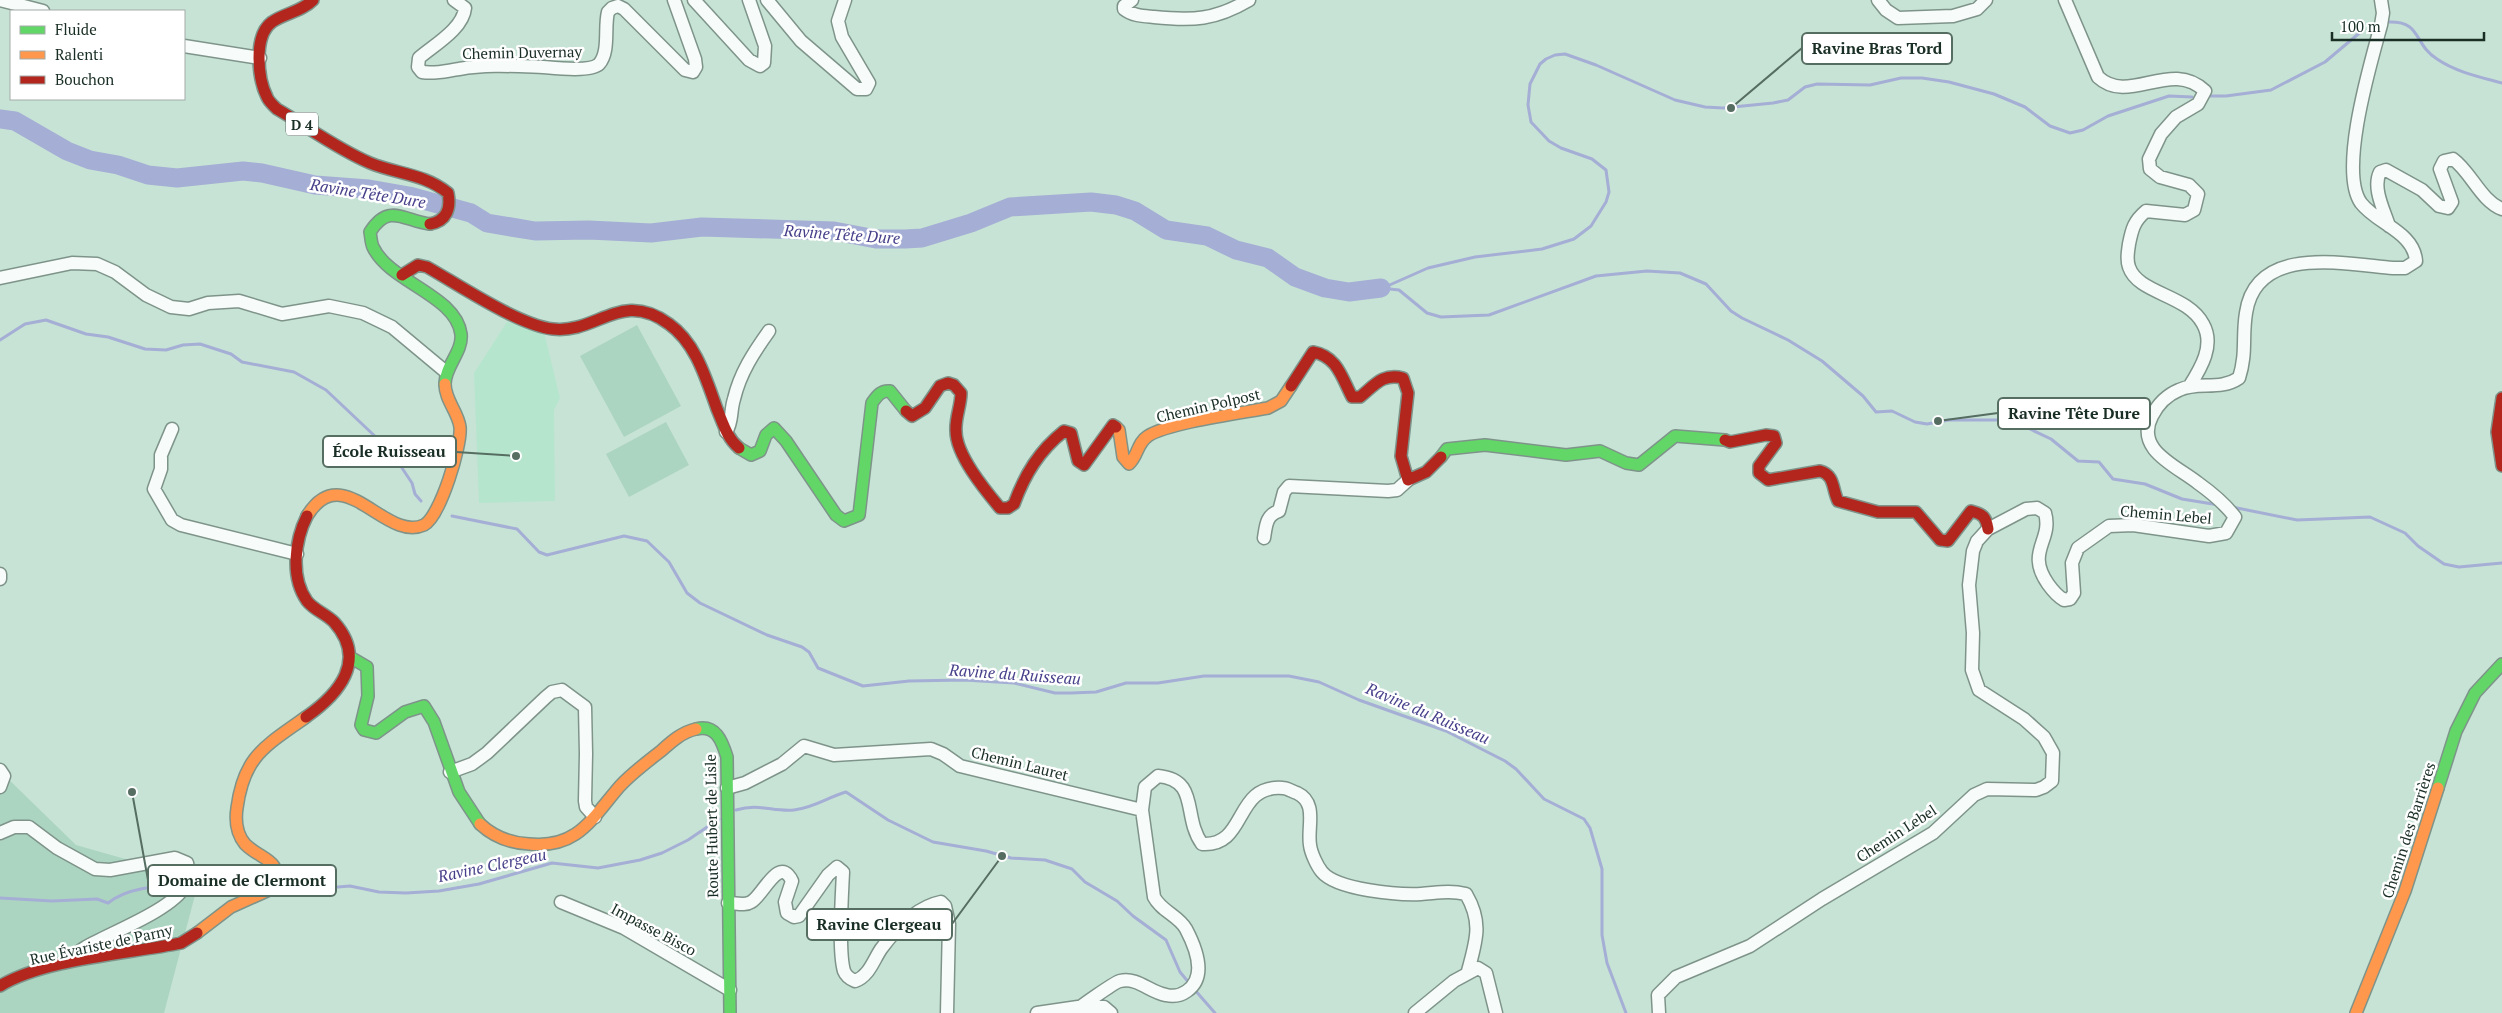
<svg xmlns="http://www.w3.org/2000/svg" width="2502" height="1013" font-family="'PT Serif',serif">
	<rect width="100%" height="100%" fill="#c7e3d5"/>
	<!-- built -->
	<path fill="#b6e5ce" d="M507,322L544,332L560,398L554,410L555,501L479,503L474,373Z"/>
	<!-- green -->
	<path fill="#acd5c1" d="M637,325L681,406L624,437L580,356Z
		M666,422L689,465L629,497L606,454Z
		M0,771L76,845L199,880L164,1013H0Z"/>
	<g fill="none" stroke-linecap="round" stroke-linejoin="round">
		<!-- stream -->
		<path stroke="#a5aed5" stroke-width="3" d="M2389,22C2422,21 2413,44 2437,59C2456,72 2480,77 2502,83
			M2206,96H2226L2271,90L2325,62L2363,30
			M1385,287L1428,268L1475,257L1542,249L1574,239L1591,226L1606,202L1609,192L1606,170L1592,159L1561,148L1549,141L1531,122L1528,105L1530,84L1540,64L1546,59L1555,55L1565,54L1596,65L1675,100L1705,107L1723,108L1773,103L1788,100L1805,87L1817,84L1870,85L1901,78H1922L1949,82L1994,94L2025,107L2050,126L2070,133L2083,130L2108,116L2169,96L2192,97
			M1381,288L1399,290L1427,313L1441,317L1489,315L1596,276L1647,271L1680,273L1706,284L1731,311L1742,318L1788,340L1822,361L1863,396L1876,412L1892,411L1915,422L1927,424L1949,420H2011L2051,439L2078,461L2099,462L2113,479L2145,484L2182,499L2219,505
			M0,340L25,324L46,320L86,334L108,337L145,349L166,350L183,345L200,344L231,354L242,362L294,372L326,390L379,440L394,456L412,483L415,494L421,501
			M2232,507L2297,520L2370,517L2405,533L2418,546L2444,564L2459,567L2502,563
			M452,516L517,529L539,552L547,555L624,536L647,541L669,562L687,593L700,603L767,635L802,647L809,652L818,668L863,686L909,681L964,680L1014,683L1055,693H1071L1096,692L1126,683H1158L1204,676H1289L1319,682L1359,700L1446,731L1505,761L1516,769L1544,799L1584,819L1590,828L1602,869V935L1607,963L1626,1013
			M736,810C759,803 773,812 794,810C814,808 828,797 846,792L888,820L933,842L986,851L1011,858L1045,860L1072,869L1085,882L1117,901L1133,916L1166,940L1180,972L1190,984
			M188,885L214,886L267,879
			M290,886L313,889L350,886L379,892L406,893L439,891L479,884L552,863L598,868L640,860L662,853L688,840L719,819
			M0,898L52,901L97,899L108,903C127,888 155,886 180,885
			M1194,989L1215,1013"/>
		<!-- river -->
		<path stroke="#a5aed5" stroke-width="19" d="M0,119L15,121L67,151L90,160L118,165L148,175L177,178L243,171L262,173L315,185L369,189L409,196L471,213L487,223L535,231L589,230L651,233L702,227L834,231L876,239H905L922,238L971,223L1010,207L1091,202L1116,205L1135,211L1166,230L1207,236L1236,250L1268,258L1295,277L1325,288L1349,292L1381,288"/>
		<defs>
			<path id="street" d="M0,0L43,11
				M454,0L465,8C463,29 434,45 419,58L418,67L422,72C436,74 445,71 459,69C487,64 515,66 543,67C555,68 591,72 599,64C610,52 604,27 608,12L612,8L618,6L624,9L685,70L693,72L696,67L695,59L674,0
				M694,0L749,60L760,66L764,63L765,46L749,0
				M767,0L801,41L857,89H866L869,83L842,37L838,21L845,0
				M1132,0L1124,6V9C1133,16 1144,16 1154,17C1193,21 1215,20 1249,0
				M1878,0L1886,10L1898,18L1953,16L1977,9L1986,0
				M2065,0L2098,77C2129,106 2171,58 2205,91L2198,104L2176,117L2161,134L2149,159L2150,169L2160,177L2189,185L2198,194L2194,210L2185,215L2146,211C2134,221 2132,229 2129,244C2128,252 2126,259 2129,267C2138,294 2187,294 2203,324C2215,345 2201,368 2189,387
				M184,46L260,58
				M2389,226C2384,210 2372,188 2380,172L2386,170L2422,190L2439,206L2448,208L2452,202L2440,169L2444,161L2453,159C2471,172 2481,201 2502,209
				M0,278L72,263L97,264L115,272L146,295L171,307L189,309L208,303L239,301L282,314L329,306L363,313L392,327L446,372
				M172,429L161,455V469L154,489L172,520L181,525L297,554
				M726,432C733,421 730,411 734,399C740,373 754,352 769,331
				M1264,538C1266,526 1266,515 1279,511L1284,492L1289,486L1388,491L1397,490L1408,480
				M0,574V579
				M0,770L4,776L0,787
				M450,772L472,764L487,753L546,697L552,692L562,690L585,707L586,754L585,801L586,807L595,817
				M727,788L745,783L782,764L804,746L834,755L931,749L943,754L960,766L1142,810
				M0,833L14,827H29L57,848L95,869L110,870L175,858L187,863C189,871 189,879 185,886C172,910 110,933 86,947C80,950 74,956 68,961
				M561,902L624,928L730,990
				M728,903C736,903 745,906 751,902C763,896 779,854 792,881L785,902L787,913L794,917L799,916L828,875L837,867L843,872C842,895 838,951 844,971C846,976 850,979 855,981C869,976 873,961 881,949C895,930 916,907 941,902L945,906L949,924L947,1013
				M1037,1013L1078,1007H1104L1111,1013
				M1073,1013C1078,1008 1115,982 1120,981C1138,977 1149,992 1166,995C1174,997 1180,996 1187,991C1207,977 1196,948 1186,929C1179,916 1161,911 1154,897L1142,810L1145,787L1158,776C1200,780 1182,816 1202,844C1248,847 1233,784 1283,788C1287,788 1293,792 1297,793C1318,803 1307,827 1310,845C1311,853 1317,866 1322,872C1337,890 1398,895 1421,894C1437,893 1449,890 1466,894C1483,923 1476,941 1468,971
				M1415,1013L1454,981L1478,968L1486,973L1496,1013
				M1659,1013L1658,995L1676,977L1750,946L1822,899L1933,833L1974,795L1987,789L2036,790L2044,787L2052,781L2053,753L2044,737L2024,719L1979,690L1972,670L1973,633L1969,585L1973,551L1977,541L1988,529L2026,509L2037,508L2045,513C2053,541 2025,551 2048,584C2053,591 2057,596 2064,600L2070,599L2074,593L2072,563L2078,548L2109,526L2133,525L2209,536L2226,533L2235,517C2225,504 2212,493 2198,483C2177,466 2134,450 2152,416C2158,404 2167,395 2179,390C2198,381 2220,391 2239,378C2247,353 2242,337 2246,313C2256,244 2345,264 2393,268H2405L2416,261C2414,232 2377,224 2361,203C2338,171 2371,62 2381,25L2383,13L2381,0"/>
			<path id="fast" d="M430,224C404,221 389,202 370,232C371,237 371,243 373,247C389,282 456,295 461,334C463,352 445,366 445,384
				M739,448L751,455L760,451L766,435L774,428L786,441L836,515L844,521L859,515L872,403C877,396 881,390 890,391L906,411
				M1441,457L1447,449L1485,445L1566,455L1600,451L1626,463L1639,465L1675,436L1725,440
				M350,657L367,667L368,696L361,725L364,730L376,733L405,712L424,706L434,722L459,792L480,824
				M696,729C716,724 722,741 727,757L730,1013
				M2438,788L2456,731L2475,693L2502,664"/>
			<path id="slow" d="M1116,427L1119,430L1123,457L1129,464C1138,456 1137,443 1148,436C1167,423 1241,413 1268,408L1281,401L1291,386
				M307,516C343,457 385,543 424,525C440,517 462,445 460,427C458,412 445,400 445,384
				M480,824C494,837 510,843 529,844C578,849 592,818 620,786C632,773 647,762 661,751C671,742 682,732 696,729
				M197,933L231,907L278,886C280,858 261,860 245,844C236,833 235,821 237,808C244,755 266,746 306,717
				M2356,1013L2405,891L2438,788"/>
			<path id="jam" d="M313,0C301,12 285,13 272,22C253,36 258,79 267,97C269,102 273,105 277,109C308,127 337,149 370,163C397,174 425,174 448,193C451,208 447,221 430,224
				M402,275L418,265L427,267C459,285 518,325 553,329C597,334 621,289 669,324C696,343 706,379 717,409C723,423 727,438 739,448
				M1291,386L1313,352C1337,356 1342,378 1352,397H1360C1375,385 1382,373 1403,378L1408,393L1401,456L1408,480L1426,472L1441,457
				M2502,398L2497,432L2502,466
				M906,411L912,416L925,408L940,386L948,383L954,385L961,393C961,406 955,418 956,431C956,455 985,490 1000,508H1008L1014,504C1025,474 1039,451 1064,431L1071,433L1078,461L1084,465L1113,425L1116,427
				M1725,440L1730,442L1766,435L1774,436L1776,443L1759,466V473L1768,480L1820,471C1835,475 1832,489 1838,501L1878,512H1916L1940,540L1948,541L1971,511C1983,514 1986,517 1988,529
				M306,717C339,694 368,660 334,622C326,614 314,610 307,601C290,577 295,540 307,516
				M0,986C44,959 128,954 181,943L197,933"/>
		</defs>
		<!-- street casing -->
		<use href="#street" stroke="#7e948a" stroke-width="15"/>
		<!-- fast casing -->
		<use href="#fast" stroke="#7e948a" stroke-width="14"/>
		<!-- slow casing -->
		<use href="#slow" stroke="#7e948a" stroke-width="14"/>
		<!-- jam casing -->
		<use href="#jam" stroke="#7e948a" stroke-width="14"/>
		<!-- street -->
		<use href="#street" stroke="#f7fbf9" stroke-width="12"/>
		<!-- fast -->
		<use href="#fast" stroke="#63d668" stroke-width="11"/>
		<!-- slow -->
		<use href="#slow" stroke="#ff974d" stroke-width="11"/>
		<!-- jam -->
		<use href="#jam" stroke="#b3261e" stroke-width="11"/>
	</g>
	<g text-anchor="middle" dominant-baseline="central" stroke-width="5" stroke-linejoin="round" paint-order="stroke">
		<!-- shield labels -->
		<rect fill="#fff" stroke="#5e6d66" stroke-width="1" x="286" y="112.5" width="32" height="23" rx="4"/>
		<g font-size="14" font-weight="bold" fill="#192e24">
			<text x="302" y="124">D 4</text>
		</g>
		<!-- street labels -->
		<g font-size="15" fill="#192e24" stroke="#fff">
			<text transform="translate(522 52) rotate(-1)">Chemin Duvernay</text>
			<text transform="translate(1208 405) rotate(-13)">Chemin Polpost</text>
			<text transform="translate(2166 514) rotate(5)">Chemin Lebel</text>
			<text transform="translate(1020 763) rotate(14)">Chemin Lauret</text>
			<text transform="translate(711 826) rotate(-91)">Route Hubert de Lisle</text>
			<text transform="translate(2408 830) rotate(-72)">Chemin des Barrières</text>
			<text transform="translate(1896 833) rotate(-33)">Chemin Lebel</text>
			<text transform="translate(654 929) rotate(28)">Impasse Bisco</text>
			<text transform="translate(101 944) rotate(-12)">Rue Évariste de Parny</text>
		</g>
		<!-- water labels -->
		<g font-size="16" font-style="italic" fill="#46408a" stroke="#fff">
			<text transform="translate(368 193) rotate(9)">Ravine Tête Dure</text>
			<text transform="translate(842 234) rotate(4)">Ravine Tête Dure</text>
			<text transform="translate(1015 674) rotate(4)">Ravine du Ruisseau</text>
			<text transform="translate(1428 713) rotate(23)">Ravine du Ruisseau</text>
			<text transform="translate(492 865) rotate(-12)">Ravine Clergeau</text>
		</g>
	</g>
	<!-- callouts -->
	<path fill="none" stroke="#566d62" stroke-width="2" d="M1731 108L1802 48M1938 421L1998 413M516 456L456 452M132 792L148 880M1002 856L952 924"/>
	<g fill="#566d62" stroke="#fff" stroke-width="2">
		<circle cx="1731" cy="108" r="5"/>
		<circle cx="1938" cy="421" r="5"/>
		<circle cx="516" cy="456" r="5"/>
		<circle cx="132" cy="792" r="5"/>
		<circle cx="1002" cy="856" r="5"/>
	</g>
	<g fill="#fff" stroke="#566d62" stroke-width="2">
		<rect x="1802" y="33" width="150" height="31" rx="5"/>
		<rect x="1998" y="398" width="152" height="31" rx="5"/>
		<rect x="323" y="436" width="133" height="31" rx="5"/>
		<rect x="148" y="865" width="188" height="31" rx="5"/>
		<rect x="807" y="909" width="145" height="31" rx="5"/>
	</g>
	<g font-size="16" text-anchor="middle" font-weight="bold" fill="#192e24">
		<text x="1877" y="54">Ravine Bras Tord</text>
		<text x="2074" y="419">Ravine Tête Dure</text>
		<text x="389" y="457">École Ruisseau</text>
		<text x="242" y="886">Domaine de Clermont</text>
		<text x="879" y="930">Ravine Clergeau</text>
	</g>
	<!-- legend -->
	<rect x="10" y="10" width="175" height="90" fill="#ffffff" stroke="#a3aba7"/>
	<rect x="20" y="26" width="25" height="8" fill="#63d668" stroke="#a3aba7"/>
	<text x="55" y="35" font-size="15" fill="#192e24">Fluide</text>
	<rect x="20" y="51" width="25" height="8" fill="#ff974d" stroke="#a3aba7"/>
	<text x="55" y="60" font-size="15" fill="#192e24">Ralenti</text>
	<rect x="20" y="76" width="25" height="8" fill="#b3261e" stroke="#a3aba7"/>
	<text x="55" y="85" font-size="15" fill="#192e24">Bouchon</text>
	<!-- scale -->
	<path d="M2332 32v8h152v-8" fill="none" stroke="#192e24" stroke-width="2.5"/>
	<text x="2340" y="32" font-size="15" fill="#192e24" stroke="#ffffff" stroke-width="4" paint-order="stroke">100 m</text>
</svg>
